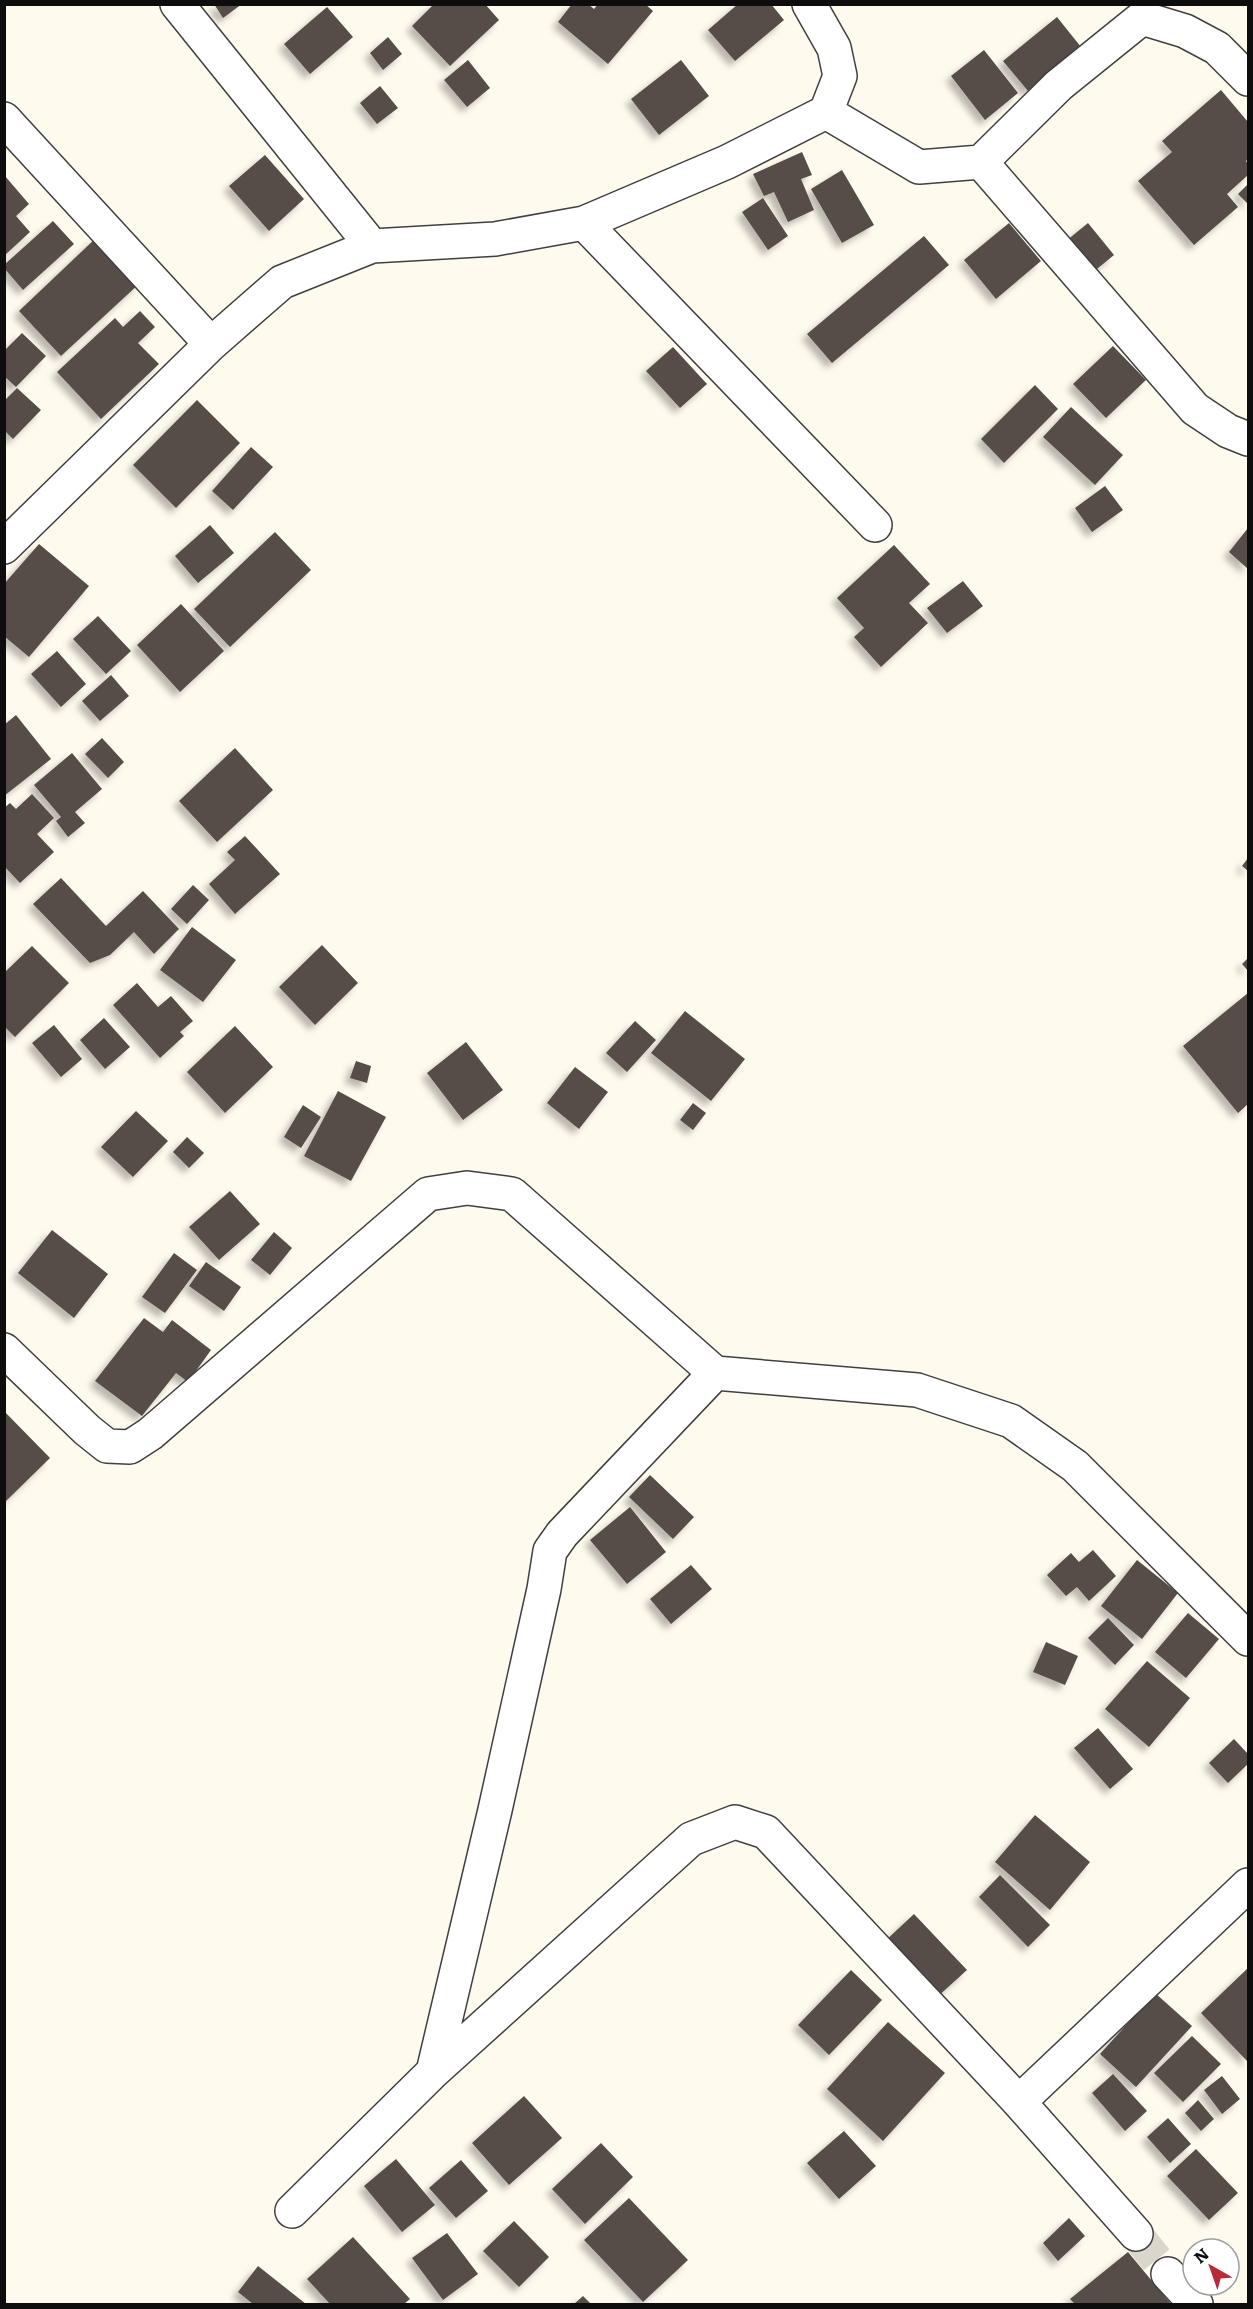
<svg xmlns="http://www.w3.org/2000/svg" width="1253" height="2309" font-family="Literata,serif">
	<defs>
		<filter id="shadow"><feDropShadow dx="-5.5" dy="5.5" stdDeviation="3" flood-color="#0004"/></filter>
	</defs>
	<rect width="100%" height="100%" fill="#fffaee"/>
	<!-- building -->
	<path fill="#564e4a" filter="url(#shadow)" d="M214,4H242L223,18Z
		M434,4H485L499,20L450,66L412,26Z
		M572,4H588L594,9L598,4H645L653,11L608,64L558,22Z
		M738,4H771L784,20L735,61L708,30Z
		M327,7L353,37L310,74L284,44Z
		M1057,17L1081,47L1028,91L1003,61Z
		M388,37L402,54L383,70L370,53Z
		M984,50L1018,93L985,120L951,76Z
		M468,60L490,88L467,107L444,80Z
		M681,60L709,96L659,135L631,99Z
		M380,86L398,108L377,124L360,103Z
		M1221,90L1248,122V159L1246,161L1248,164V175L1227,194L1238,207L1194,245L1138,181L1172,152L1162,141Z
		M802,152L812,175L801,179L814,210L788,222L774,192L764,196L753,174Z
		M265,155L304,199L269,231L229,186Z
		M842,170L874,225L842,243L811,189Z
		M5,176L29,204L16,216L30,232L5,255Z
		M1248,184V204L1238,194Z
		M763,198L788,236L768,250L742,212Z
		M53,221L74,244L23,290L4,268V265Z
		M1009,223L1041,261L996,299L964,260Z
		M1088,223L1114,255L1092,273L1066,241Z
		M924,236L949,265L832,363L807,334Z
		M97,237L140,283L61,356L19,311Z
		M140,311L155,327L138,343L159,364L101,419L57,372L115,318L123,327Z
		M22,333L46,356L16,387L4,376V351Z
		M1113,346L1146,380L1106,418L1073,384Z
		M673,347L707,384L680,408L646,371Z
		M1035,385L1058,409L1004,463L981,439Z
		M17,388L41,410L13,439L4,430V401Z
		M197,400L240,443L176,508L133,465Z
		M1071,407L1123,455L1095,485L1043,437Z
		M251,447L273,467L233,510L212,491Z
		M1105,486L1123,510L1092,532L1075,508Z
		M210,525L234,553L198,583L175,556Z
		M1248,528V569L1229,552Z
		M275,532L311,570L230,647L194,609Z
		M39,544L89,586L29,657L4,636V584Z
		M894,545L930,584L909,603L928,623L881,667L854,637L864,628L837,598Z
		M963,581L983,606L947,633L927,608Z
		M181,604L224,651L180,692L137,645Z
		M98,616L131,651L106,674L73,639Z
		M57,651L86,684L61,707L31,674Z
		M111,675L129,696L100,721L82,701Z
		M16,715L51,759L4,796V725Z
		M102,738L124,762L108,778L85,754Z
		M235,748L273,790L217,842L179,801Z
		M72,753L102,789L75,812L85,823L68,837L56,821L61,817L34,785Z
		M32,794L54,818L37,834L54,852L20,883L4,866V808L10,803L16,809Z
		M245,836L280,874L235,914L209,884L235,860L227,852Z
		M1248,858V871L1242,866Z
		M61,878L106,926L143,891L179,929L154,954L134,932L110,955L90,963L33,904Z
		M193,885L209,900L187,924L171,909Z
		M192,927L236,960L203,1002L160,970Z
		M322,945L358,983L315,1025L279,987Z
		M32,946L69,983L15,1037L4,1026V973Z
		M1248,958V971L1242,964Z
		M137,983L158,1007L171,996L193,1021L180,1032L184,1036L160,1058L113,1005Z
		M1248,993V1104L1238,1113L1183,1046Z
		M685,1011L745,1059L711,1101L651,1053Z
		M104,1018L130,1047L105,1069L80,1040Z
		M635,1021L656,1040L627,1072L606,1053Z
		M54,1025L82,1059L61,1077L32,1043Z
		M235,1026L273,1067L225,1113L187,1072Z
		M466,1042L503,1090L463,1120L427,1073Z
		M356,1061L371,1066L367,1083L350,1078Z
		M575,1067L608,1092L579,1129L547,1103Z
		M338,1091L386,1117L351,1181L304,1156Z
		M693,1103L706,1113L693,1130L680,1120Z
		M303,1105L321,1117L301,1148L284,1137Z
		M136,1111L168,1141L133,1177L101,1147Z
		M187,1137L204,1153L189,1168L173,1152Z
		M230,1191L260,1224L219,1260L189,1227Z
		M52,1230L108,1274L74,1318L18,1273Z
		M274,1232L292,1248L270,1275L251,1260Z
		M174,1253L197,1270L165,1313L142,1297Z
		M206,1262L241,1287L224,1311L189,1286Z
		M144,1318L163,1332L172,1320L211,1350L188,1382L176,1373L142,1416L95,1381Z
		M4,1411L50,1458L4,1503Z
		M650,1475L694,1517L673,1539L629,1497Z
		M630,1507L666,1552L627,1584L590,1540Z
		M1093,1550L1116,1576L1089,1601L1077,1587L1066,1596L1047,1575L1071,1553L1079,1562Z
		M1137,1560L1178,1593L1142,1639L1101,1606Z
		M691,1565L712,1589L671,1624L650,1599Z
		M1188,1613L1219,1639L1186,1678L1155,1652Z
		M1108,1618L1134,1645L1115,1665L1088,1638Z
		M1046,1642L1078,1656L1065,1685L1033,1672Z
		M1147,1661L1190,1698L1149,1747L1105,1709Z
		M1098,1728L1133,1769L1110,1789L1074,1748Z
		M1234,1739L1248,1754V1764L1228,1783L1209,1763Z
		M1035,1815L1090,1862L1050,1910L995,1862Z
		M1000,1875L1050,1925L1028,1947L979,1897Z
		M914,1914L967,1970L936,1998L883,1943Z
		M1248,1968V2060L1247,2061L1201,2013Z
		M851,1970L882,2000L829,2055L798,2025Z
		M1155,1993L1192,2026L1136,2087L1100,2054Z
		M888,2022L945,2073L883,2141L827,2089Z
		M1192,2036L1221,2064L1183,2102L1154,2073Z
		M1113,2074L1147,2111L1125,2131L1092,2093Z
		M1222,2076L1240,2099L1222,2114L1204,2090Z
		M524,2096L562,2138L509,2185L472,2143Z
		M1198,2100L1214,2119L1201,2131L1185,2113Z
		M1168,2118L1191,2144L1170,2163L1147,2137Z
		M844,2131L876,2166L839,2199L807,2163Z
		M601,2143L633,2177L585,2224L552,2189Z
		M1196,2149L1238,2193L1209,2220L1167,2176Z
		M396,2159L435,2205L402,2232L364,2186Z
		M461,2160L488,2191L456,2218L429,2188Z
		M629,2198L688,2260L643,2302L584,2240Z
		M1069,2218L1085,2236L1058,2261L1043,2243Z
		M514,2221L549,2257L519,2287L483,2251Z
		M447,2233L478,2274L443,2300L412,2258Z
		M353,2237L410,2299L404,2304H330L307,2279Z
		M1128,2252L1171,2304H1075L1070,2299Z
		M258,2266L306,2304H253L238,2292Z
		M583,2296L591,2304H574Z"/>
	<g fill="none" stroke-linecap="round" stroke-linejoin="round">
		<!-- minor-tunnel -->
		<path stroke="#dbd6cc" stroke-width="33" stroke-dasharray="33 16" stroke-linecap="butt" d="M1136,2234L1168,2274"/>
		<defs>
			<path id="minor" d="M177,4L372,246
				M1248,79L1217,48L1185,31L1142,18L1059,85L981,162L1195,409L1228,431L1248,439
				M826,112L919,167L981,162
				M4,119L211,344
				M584,223L875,525
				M4,547L211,344L282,282L372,246L495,239L584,223L727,162L826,112L840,76L834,48L809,4
				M4,1350L87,1430L107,1446L130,1447L150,1434L428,1194L467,1188L512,1194L715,1373L917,1390L1011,1421L1075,1466L1248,1639
				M433,2072L495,1810L544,1589L550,1551L562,1534L715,1373
				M1019,2102L1248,1885
				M292,2211L433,2072L691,1839L735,1822L766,1832L1019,2102L1136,2234
				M1168,2274L1196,2304"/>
		</defs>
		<!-- minor casing -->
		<use href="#minor" stroke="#404040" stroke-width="36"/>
		<!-- minor -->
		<use href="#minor" stroke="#fff" stroke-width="33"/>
	</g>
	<!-- border -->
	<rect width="1253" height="2309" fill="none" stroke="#0d0d0d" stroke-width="12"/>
	<!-- north arrow -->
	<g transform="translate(1211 2267) rotate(320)"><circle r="28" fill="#ffffff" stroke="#9e9e9e" stroke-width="1.5"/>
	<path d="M0-4.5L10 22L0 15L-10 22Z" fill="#ba283a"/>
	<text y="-9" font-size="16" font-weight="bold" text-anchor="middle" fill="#0d0d0d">N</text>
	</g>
</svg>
